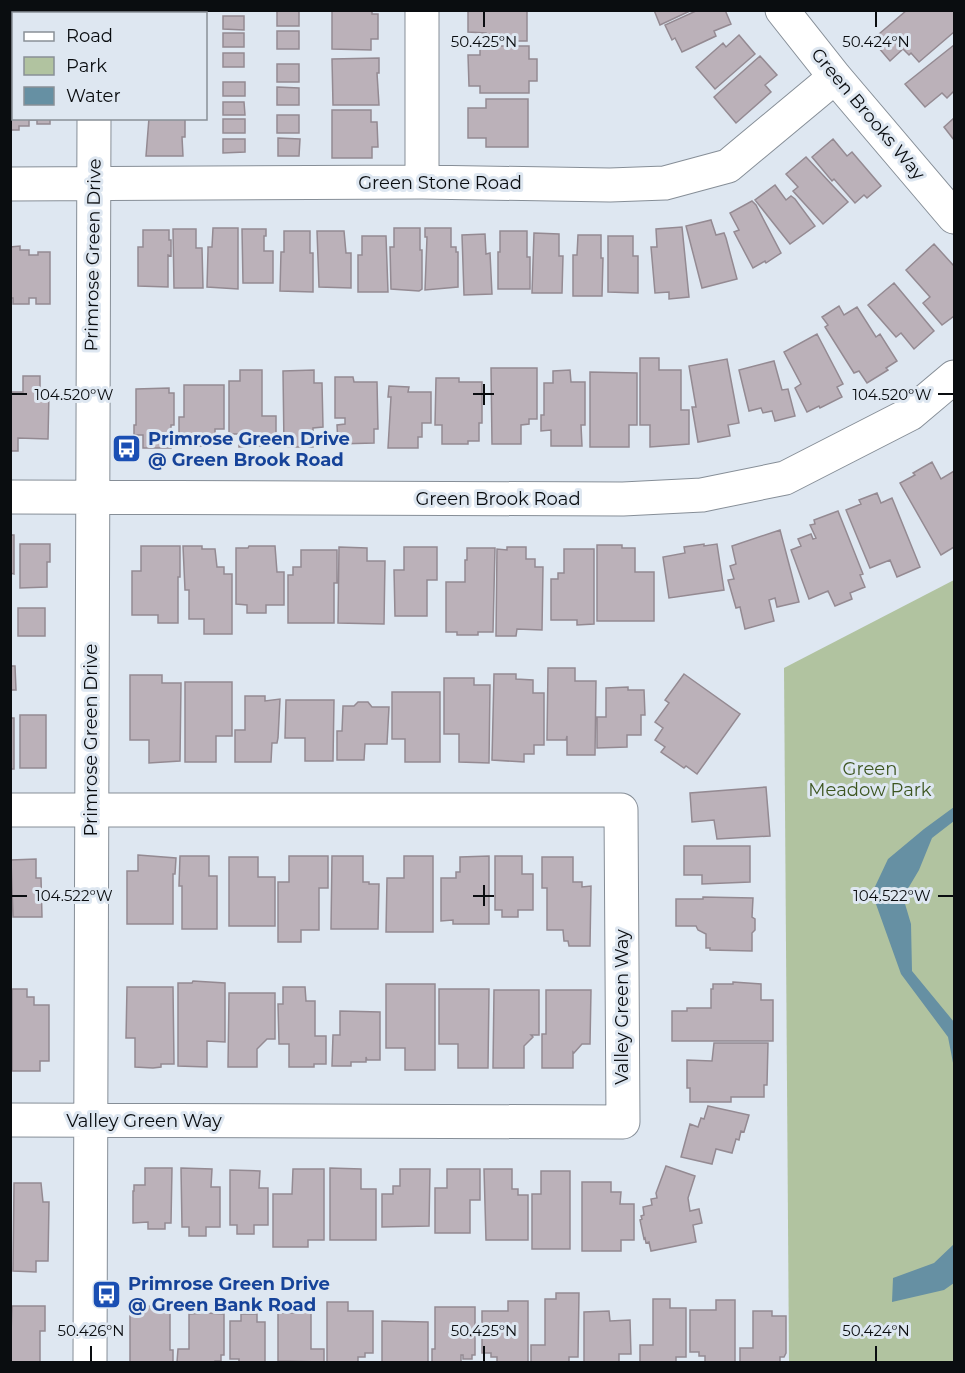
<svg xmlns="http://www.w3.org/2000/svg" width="965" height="1373" font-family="Montserrat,sans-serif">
	<rect width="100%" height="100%" fill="#dee7f1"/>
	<!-- green -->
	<path fill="#b1c3a0" d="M954,580V1362H789L784,668Z"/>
	<!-- water -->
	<path fill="#6690a3" d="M954,807V821L932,838L919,870L903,897L911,924L912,971L954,1022V1068L948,1037L901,974L872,893L888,859L924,829Z
		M954,1244V1283L944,1290L892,1302L893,1278L934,1263Z"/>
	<!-- building -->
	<path fill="#bbb1b9" stroke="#948a92" stroke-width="1.5" d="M146,10H185V14H146Z
		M277,10H299V26H277Z
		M332,10H372V14H378V39H371V50L332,49Z
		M468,10H527V41H486V33L468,32Z
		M654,10H692L660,25Z
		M698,10H725L731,24L714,31L716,36L682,52L675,38L672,40L665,25Z
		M907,10H954V32L919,62L911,53L909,55L903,49L890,61L872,40Z
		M223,16H244V30L223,29Z
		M277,31H299V49H277Z
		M223,33H244V47H223Z
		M739,35L755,54L715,89L696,67L723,43L726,47Z
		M954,45V91L947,98L942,93L925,107L905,84Z
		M486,46H529V59H537V81H529V93H480V86H469L468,55H480V47Z
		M223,53H244V67H223Z
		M760,56L777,75L765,85L771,92L736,123L714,97Z
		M379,58V73H377L379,105H333L332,59Z
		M277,64H299V82H277Z
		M11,73H14V118H50V124H37V120H29V126H19V130H10Z
		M223,82H245V96H223Z
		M277,87L299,88V105H277Z
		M486,99H528V147H486V138H468V108H486Z
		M223,102H244L245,115H223Z
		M332,110H371V122H377L378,147H372V158H332Z
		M277,115H299V133H277Z
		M149,118H185V137H182L183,156H146Z
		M954,118V140L944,127Z
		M223,119H245V133H223Z
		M278,138L300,139L299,156H278Z
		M223,139H245V152L223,153Z
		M833,139L847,156L852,152L881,186L867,198L864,195L855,203L834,179L832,181L812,157Z
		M806,157L848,202L823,224L793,191L798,187L786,174Z
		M775,185L786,200L791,196L795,199L815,226L790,244L755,200Z
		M752,201L756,205L781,253L766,263L765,261L753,268L734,232L739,230L730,213Z
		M711,220L716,235L724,233L726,238L737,279L702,288L686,226Z
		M682,227L689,297L669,299V292L655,293L651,247H657L656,229Z
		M213,228H238V289L207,287L208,251V247H212Z
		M394,228H420V250H422V289L419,291L391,289L390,247H394Z
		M425,228H451V247H456V252H458V287L425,290L427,237H425Z
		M173,229H196V248H202L203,288H174Z
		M242,229H266V236H264V251H273V283H243Z
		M143,230H169V240H171V256L168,255V287L138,286V247H143Z
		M284,231H310V253H313V292L280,291L281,252H284Z
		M317,231H344L346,253H351V288L319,287Z
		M500,231H527V257H530V289H498V252H500Z
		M534,233L559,234V256H563L562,293H532Z
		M485,234L486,254L490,253L492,294L464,295L462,235Z
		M578,235H601V258H603L602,296H573V255H577Z
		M362,236H386L388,292H358V255H362Z
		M608,236H633V256H638V293L608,292Z
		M934,244L954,266V316L942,325L923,303L930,297L906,270Z
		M20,246V250H29V255H38V252H50V304H36V298H29V304H13V298H10V247Z
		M894,283L934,331L914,349L901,333L896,337L868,305Z
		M839,306L844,315L857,307L876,337L880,334L897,361L886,368L888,370L867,383L859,371L854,373L825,327L828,325L822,317Z
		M817,334L843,384L837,387L842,397L820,408L819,406L807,412L795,388L801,384L784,352Z
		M640,358H659V370H681V410H689V444L650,447V425H640Z
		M727,359L739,423L728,425L730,436L698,442L692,407H696L689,366Z
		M774,361L782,390L788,389L795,416L775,421L772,411L763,413L761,408L749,411L739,370Z
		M491,368H537V419H529V424L521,425V444H492Z
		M240,370H262V416H276V445L239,447V434H229V381H240Z
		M314,370V383H322L323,427L313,428V447H284L283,371Z
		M570,370L571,382H585V425H581L582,446H551V430L541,431V415H544V383H553V371Z
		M590,372L637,373V425H629V447H590Z
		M23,376H40V392H49L48,439L18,438V451H10V392H23Z
		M335,377H353L354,382H377L378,429H374V443L338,444L337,425L345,424V418H335Z
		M436,378H459V382H482V423H479V441H468V444H442V425H435Z
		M184,385H224V429H215V446H179V417H184Z
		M389,386L409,387L408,392H431V423H422V437H418V448H388L391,397H388Z
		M169,388V393H174V425H171V448H143V435H134V425H136V389Z
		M932,462L941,479L954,471V547L941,555L900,483L915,475L913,473Z
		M877,493L881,503L892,498L920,567L897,577L890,560L870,568L846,510L861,504L859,500Z
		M838,511L863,574L860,575L865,587L850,593L852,599L835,606L828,591L809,599L791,550L801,546L798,539L811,534L813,539L816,538L810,525L815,524L814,520Z
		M780,530L799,602L777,607L775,598L769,600L774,621L745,629L740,607L736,608L728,580L734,579L730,566L736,564L732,546Z
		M10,535H14V574L10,573Z
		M20,544H50V562H47V587L20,588Z
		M704,544V546L717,544L724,590L669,598L663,557L685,553L684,547Z
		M597,545H622V548H635V572H654V621H597Z
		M141,546H180V577H178V623H158V615H132V571H141Z
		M183,546H202V549H215L217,567H224V574H232V634H204V619H189V590H185Z
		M249,546H275L277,572H284V605H266V613H247V605L236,604V548H248Z
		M339,547L367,548V561H385L384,624L338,623Z
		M404,547H437V580H427V616H395L394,570H404Z
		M507,547H526V559H535V567H543L542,630L517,629L516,636H496L497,549L507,550Z
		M467,548H495L493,632H478V635H457V632H446V582H465V560H467Z
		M564,549H594V624L577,625V620H551V579H558V573H564Z
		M301,550H337V583H334V623H288V575H293V567H301Z
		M18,608H45V636H18Z
		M10,666H15L16,690H10Z
		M548,668H575V681H596L595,755H567V736L566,740H547Z
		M494,674H516V679L533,680V693H544V745H534V754H524V762L492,760Z
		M684,674L740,714L697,774L686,766L684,768L661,752L665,747L655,740L663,728L655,722L669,703L665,700Z
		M130,675H162V683H181L180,761L149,763V740H130Z
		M444,678H474V685H490L489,763L459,762V734H444Z
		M185,682H232V736H216V762H185Z
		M628,687V690H644L645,715H641V735H627V747L597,748V717H606V688Z
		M392,692H440V762H405V739H392Z
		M245,696H265V701L280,699L278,738L277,743H272L271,762H235V730H245Z
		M286,700H334L333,761H305V738H285Z
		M358,702H368L372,707H389L387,744H365L364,760H337V731H342L343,706H354Z
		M20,715H46V768H20Z
		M10,718H14V769H10Z
		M766,787L770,836L717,839L714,820L692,822L690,793Z
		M684,846H750V882L702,884V875H684Z
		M138,855L176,858L175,874H173V924H127V871H138Z
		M180,856H209V876H217V929H182V886H179Z
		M289,856H328V888H319V930H301V942H278V882H289Z
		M332,856H363V882H369V884H379L378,929H331Z
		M404,856H433V932H386L387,878H404Z
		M489,856V924H453V920L441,921V878H456V872H460V857Z
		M495,856H522V874H533V910H518V917H502V910H495Z
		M229,857H258V877H275V926H229Z
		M542,857H573V882H582V887L591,886L590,946H569L568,941H564L563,930H547V888H542Z
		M36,859V878H41L42,917H13L11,860Z
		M703,897L753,898L752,917L755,919V930L752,933V951L710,950V948H706V934L698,930L696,926H676V899H703Z
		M193,981L225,983V1042L207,1041V1067L178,1066V983H192Z
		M733,982L761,984V1000H773V1041H672V1011H687V1008H711V989H713V984H733Z
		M386,984H435V1070H405V1048H386Z
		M127,987H173L174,1064H161V1067L153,1068L135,1067V1038H126Z
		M283,987H305L306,1001H315V1036H326V1064H314V1067H289V1044H279L278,1004H283Z
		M12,989H27V997H34V1005H49V1061H40V1071H12Z
		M439,989H489L488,1068H458V1044H439Z
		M494,990H539V1035H531L533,1037L524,1046V1068H493Z
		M546,990H591L590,1044H582L574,1053L573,1052V1068H542V1034H546Z
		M229,993H275V1039H267L257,1049V1067H228Z
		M340,1011L380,1012V1060H367L366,1057V1062H351V1066H332L333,1035H340Z
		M714,1043H768L767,1085H764V1097H731V1102H690V1088H687V1060L712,1061Z
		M708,1106L749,1115L744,1132L741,1131L739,1140L736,1139L732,1153L716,1149L712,1164L681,1157L690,1124L698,1127L701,1118L704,1119Z
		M666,1166L695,1176L688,1198L690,1211L699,1209L702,1223L693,1225L696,1242L651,1251L649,1242L646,1243L645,1238L644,1239L640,1220L642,1219L641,1216L644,1215L643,1207L652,1205L651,1199L657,1198L656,1193Z
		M145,1168H172L171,1223H165V1229H148V1222L133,1223V1191H134V1185H145Z
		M181,1168L212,1169L211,1187H220V1227H206V1236H189V1227H182Z
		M330,1168L361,1169V1189H376V1240H330Z
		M293,1169H324V1240H308V1247H273V1194H292Z
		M400,1169H430L429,1226L382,1227V1194H393V1186H400Z
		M447,1169H480V1200H470V1233H435V1188H447Z
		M484,1169H512V1189H518V1195H528V1240H486Z
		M230,1170L260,1171L259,1188H268V1225H254V1234H237V1225H230Z
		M541,1171H570V1249H532V1194H541Z
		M582,1182H611V1192H621L620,1204H634V1240H621V1251H582Z
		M14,1183H41L43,1202H49L48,1261H36V1272L13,1271Z
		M556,1293H579L578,1357H569V1362H531V1345H545V1299H556Z
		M653,1299H670V1308H686V1357H676V1362H640V1345H653Z
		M716,1300H735V1362H705V1356H699V1352H690V1310H716Z
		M508,1301H528V1362H497V1357H491V1353H482V1311H508Z
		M327,1302H348V1311H373V1353H365V1357H358V1362H327Z
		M294,1303L311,1304V1349H324V1362L278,1361V1313H294Z
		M12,1306H45V1331H40V1362H10Z
		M145,1306H170V1350H173V1362H130V1308H145Z
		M435,1307H475V1355H472V1359H463V1355H461V1362H432V1349H435Z
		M609,1311L610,1321L630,1320L631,1354H619V1362H584V1312Z
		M753,1311H772V1316H786V1353L784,1357H780V1362H740V1348H753Z
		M206,1313L224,1314V1355H221V1361H215V1362H177L178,1349H189V1314Z
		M241,1314H257V1322H265V1362H239V1359H230V1321H241Z
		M382,1321L428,1322V1362H382Z"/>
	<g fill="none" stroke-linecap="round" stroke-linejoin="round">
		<defs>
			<path id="minor" d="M94,10V14
				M782,10L835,77L954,217
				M422,182V10
				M10,184L422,182L610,185L665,183L728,166L835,77
				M10,497L623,499L702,495L785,478L910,414L954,377
				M10,810H621L623,1122L10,1120
				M90,1362L94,118"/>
		</defs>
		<!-- minor casing -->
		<use href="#minor" stroke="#868e97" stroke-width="35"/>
		<!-- minor -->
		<use href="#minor" stroke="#fff" stroke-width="33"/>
	</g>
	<!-- ticks -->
	<path fill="none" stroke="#0a0d10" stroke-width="2" d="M484,12V27M876,12V27M484,384V405M12,394H27M473,394H494M938,394H953M484,885V906M12,896H27M473,896H494M938,896H953M91,1346V1361M484,1346V1361M876,1346V1361"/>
	<!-- icons -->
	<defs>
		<symbol id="bus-square" viewBox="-11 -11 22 22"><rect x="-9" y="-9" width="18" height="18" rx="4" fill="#1a4fb4" stroke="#dee7f1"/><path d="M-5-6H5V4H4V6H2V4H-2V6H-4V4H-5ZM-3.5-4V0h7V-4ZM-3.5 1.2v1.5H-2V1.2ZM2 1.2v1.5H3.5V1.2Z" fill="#fff"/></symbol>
	</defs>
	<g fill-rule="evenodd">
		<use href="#bus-square" x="110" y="432" width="33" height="33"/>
		<use href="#bus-square" x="90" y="1278" width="33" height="33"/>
	</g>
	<g text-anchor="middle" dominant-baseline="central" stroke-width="6" stroke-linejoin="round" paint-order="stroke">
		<!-- street labels -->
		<g font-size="18" fill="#0a0d10" stroke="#dee7f1">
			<text transform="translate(868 114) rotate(50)">Green Brooks Way</text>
			<text x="440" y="183">Green Stone Road</text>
			<text transform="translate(93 255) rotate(-89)">Primrose Green Drive</text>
			<text x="498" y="499">Green Brook Road</text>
			<text transform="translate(91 740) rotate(-90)">Primrose Green Drive</text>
			<text transform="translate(622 1007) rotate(-90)">Valley Green Way</text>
			<text x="144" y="1121">Valley Green Way</text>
		</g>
		<!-- transit labels -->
		<g font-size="18" font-weight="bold" fill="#164399" stroke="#dee7f1" text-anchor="start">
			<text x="148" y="439">Primrose Green Drive<tspan x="148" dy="21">@ Green Brook Road</tspan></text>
			<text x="128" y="1284">Primrose Green Drive<tspan x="128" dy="21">@ Green Bank Road</tspan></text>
		</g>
		<!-- park labels -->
		<g font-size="18" fill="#3d5621" stroke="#dee7f1">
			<text x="870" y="769">Green<tspan x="870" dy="21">Meadow Park</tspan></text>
		</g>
	</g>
	<g font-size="15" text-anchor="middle" fill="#0a0d10" stroke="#dee7f1" stroke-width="6" stroke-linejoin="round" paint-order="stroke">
		<text x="484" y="47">50.425°N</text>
		<text x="876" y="47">50.424°N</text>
		<text x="892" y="400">104.520°W</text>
		<text x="74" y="400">104.520°W</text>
		<text x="892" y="901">104.522°W</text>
		<text x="74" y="901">104.522°W</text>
		<text x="91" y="1336">50.426°N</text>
		<text x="484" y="1336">50.425°N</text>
		<text x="876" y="1336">50.424°N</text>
	</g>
	<!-- border -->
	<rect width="965" height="1373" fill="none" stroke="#0a0d10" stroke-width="24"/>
	<!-- legend -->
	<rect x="12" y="12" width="195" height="108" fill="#dee7f1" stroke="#899097" stroke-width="1.5"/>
	<rect x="24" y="32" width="30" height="9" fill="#ffffff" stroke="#899097" stroke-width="1.5"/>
	<text x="66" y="42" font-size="18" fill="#0a0d10">Road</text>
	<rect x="24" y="57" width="30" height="18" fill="#b1c3a0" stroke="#899097" stroke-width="1.5"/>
	<text x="66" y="72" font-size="18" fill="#0a0d10">Park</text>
	<rect x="24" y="87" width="30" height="18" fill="#6690a3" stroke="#899097" stroke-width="1.5"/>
	<text x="66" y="102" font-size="18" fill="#0a0d10">Water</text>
</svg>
